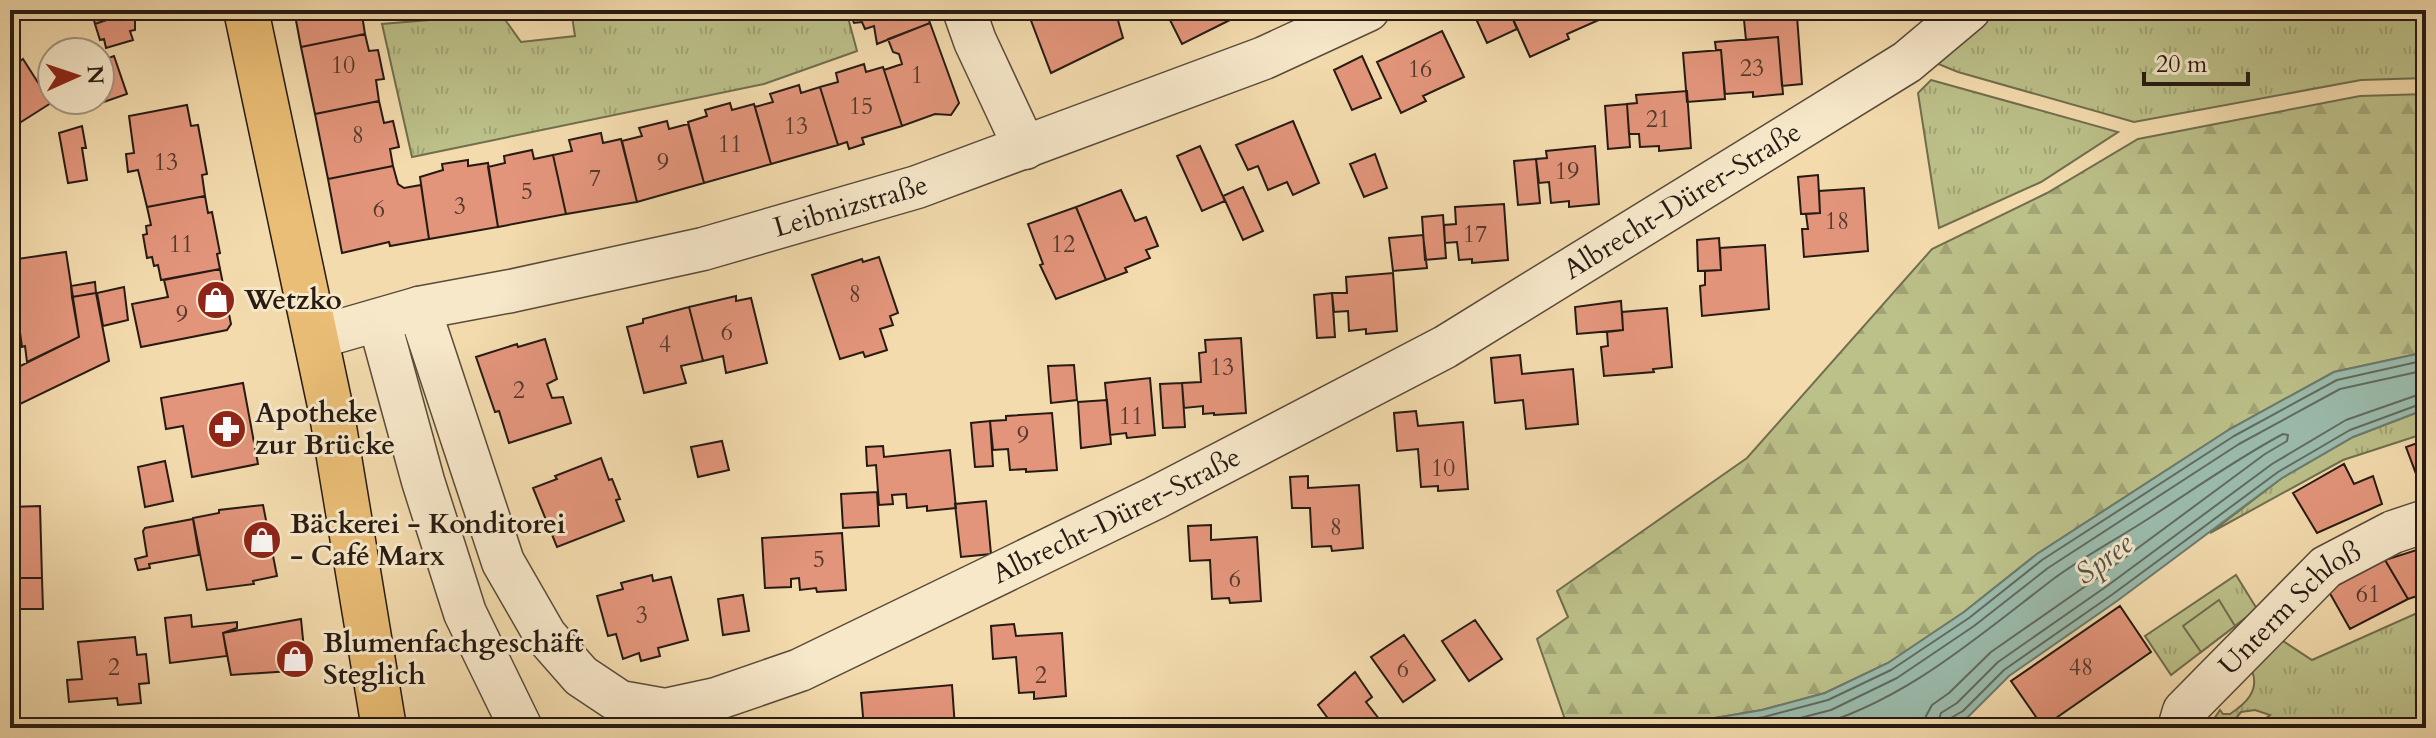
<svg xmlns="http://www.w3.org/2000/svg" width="2436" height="738" font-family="Cardo,serif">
	<defs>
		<pattern id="grass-tufts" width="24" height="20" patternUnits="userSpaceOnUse" patternTransform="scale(2)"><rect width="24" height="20" fill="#bcc089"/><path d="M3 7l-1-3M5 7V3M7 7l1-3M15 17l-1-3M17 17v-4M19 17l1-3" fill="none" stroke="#a1a475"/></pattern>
		<pattern id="forest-firs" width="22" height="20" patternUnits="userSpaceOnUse" patternTransform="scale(2)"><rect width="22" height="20" fill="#bcc089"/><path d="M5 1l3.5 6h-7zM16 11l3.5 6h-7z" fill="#a1a475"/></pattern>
	</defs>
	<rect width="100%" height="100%" fill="#f3dbad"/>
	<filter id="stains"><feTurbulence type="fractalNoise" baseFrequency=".0025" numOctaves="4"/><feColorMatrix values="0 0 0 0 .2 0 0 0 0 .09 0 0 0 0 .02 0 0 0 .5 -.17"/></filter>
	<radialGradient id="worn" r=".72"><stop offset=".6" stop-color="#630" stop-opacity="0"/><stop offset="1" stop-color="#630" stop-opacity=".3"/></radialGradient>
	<!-- grass -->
	<path fill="url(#grass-tufts)" stroke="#716e4e" stroke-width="2" d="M571,10H846L857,51L764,84L412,157L382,24L501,14L521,42L575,36Z
		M1984,10H2426V78L2361,80L2134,122L1958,72L1926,59Z
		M1931,80L2118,132L2041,182L1939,228L1918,93Z
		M2426,409V433L2343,460L2210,533L2282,478L2353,437Z
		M2236,575L2257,609L2171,675L2145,636Z
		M2426,609V728H2254L2270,715L2255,710L2241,712L2228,728H2208L2220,710L2223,714H2230C2245,704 2260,691 2252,671L2280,639L2312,660Z"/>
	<!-- forest -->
	<path fill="url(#forest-firs)" stroke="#716e4e" stroke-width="2" d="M2426,94V352L2334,372L2230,429L2037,554L1964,612L1888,663L1825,693L1762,710L1656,728H1568L1537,639L1568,617L1557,591L1747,458L1932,249L2047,193L2138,139L2360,96Z"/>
	<!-- green -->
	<path fill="#bcc089" stroke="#716e4e" stroke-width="2" d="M2219,600L2235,626L2201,652L2183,626Z"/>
	<!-- water -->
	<path fill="#9bbbac" stroke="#6c7b6f" stroke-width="2" d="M2426,352V409L2353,437L2282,478L2117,601L2009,676L1968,717L1949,728H1656L1762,710L1825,693L1888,663L1964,612L2037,554L2230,429L2334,372Z"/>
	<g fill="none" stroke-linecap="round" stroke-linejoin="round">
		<!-- shore -->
		<path stroke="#606b60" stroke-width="2" d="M1703,728L1764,717L1828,700L1891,670L1969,618L2042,560L2234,436L2337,380L2426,360
			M1762,728L1831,710L1897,678L1974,626L2048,568L2239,444L2340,389L2426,370
			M1809,728C1903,703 1976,638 2052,580C2084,556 2121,537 2154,515C2197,487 2238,458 2283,434L2288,435L2287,441L2265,454L2100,576L1991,652L1949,693L1932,705L1926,716L1924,728
			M1936,728L1941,713L1957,703L1998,662L2107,586L2272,464L2346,420L2426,392
			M1946,728L1949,719L1963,711L2004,670L2113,594L2278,472L2350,430L2426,402"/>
	</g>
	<!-- building -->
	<path fill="#e3957b" stroke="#261b13" stroke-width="2" d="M91,10H135L95,24Z
		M135,10V30L130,31L133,40L106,48L104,39L100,40L95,24Z
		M294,10H371L372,13L362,15L365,34L301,47Z
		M849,10H925L930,23L877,44L874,26L865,29L862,22L854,23Z
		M1027,10H1115L1123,38L1051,73Z
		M1165,10H1242L1244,13L1182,44Z
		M1472,10H1509L1517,29L1487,43Z
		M1509,10H1607L1610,15L1567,34L1569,39L1530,57Z
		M1797,16L1802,84L1782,86L1778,37L1746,40L1744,20Z
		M930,23L959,103L951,115L935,114L902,126L884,70L902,64L899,54L893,52L888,39Z
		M1442,31L1464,77L1423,96L1426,101L1401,113L1377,62Z
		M365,34L369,51L378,50L384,79L376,80L379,101L315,114L301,47Z
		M1778,37L1783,94L1753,97V92L1725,94L1721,50H1716L1715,42Z
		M1721,50L1725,99L1687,102L1683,53Z
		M114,56L127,94L98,104L96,100H100V61Z
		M1362,56L1381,98L1352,110L1334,70Z
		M23,59L51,103L10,129V68Z
		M864,64L866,72L883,67L902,126L862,138L864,144L849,149L847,142L838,145L820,87L838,82L836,73Z
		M799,85L801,93L820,87L838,145L771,164L755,107L773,102L770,94Z
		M1687,91L1691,148L1659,151V146L1640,147L1639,134H1629L1627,104L1637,103L1636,95Z
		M379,101L384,123L393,121L399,147L390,149L393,166L328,179L315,114Z
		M730,103L732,110L754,104L771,164L704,183L688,122L707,116L705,110Z
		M1627,104L1630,147L1608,149L1605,106Z
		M187,105L191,126L198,125L207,174L202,175L205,196L147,207L138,170L128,172L126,154L134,153L129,116Z
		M667,121L669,129L688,124L704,183L637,202L622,141L642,136L639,128Z
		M1293,121L1319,183L1293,195L1287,182L1268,190L1258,166L1248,170L1236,145Z
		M82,126L86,148H82L87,180L68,183L59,133Z
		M601,133L603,143L621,139L637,202L566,214L553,155L572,151L569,140Z
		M1200,146L1225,201L1202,211L1177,156Z
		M1595,146L1599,204L1569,207V201L1551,203L1549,182L1539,183L1536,159L1547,158L1546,151Z
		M532,150L534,159L553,155L566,214L498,227L488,167L505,163L504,156Z
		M1375,154L1387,188L1364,197L1350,164Z
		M1536,159L1540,203L1518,205L1514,161Z
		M468,160V166L488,163L498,227L429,239L420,177L443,170L442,164Z
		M393,166L398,184L404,188L421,185L429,239L390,246L389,242L342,253L328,179Z
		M1818,175L1820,213L1801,214L1798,177Z
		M1243,187L1263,231L1243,240L1223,196Z
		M1864,188L1868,251L1804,257L1802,229H1808L1806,214L1820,213L1819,191Z
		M1121,190L1135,221L1146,217L1158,246L1146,250L1150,258L1125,268L1127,272L1106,280L1076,207Z
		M205,196L208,213L212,212L220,253L217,254L220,269L161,280L158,265L154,266L152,257L147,258L143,235L147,234L146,226L151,225L147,207Z
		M1504,204L1508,260L1472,263V259L1459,260L1457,242L1445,243L1444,225L1456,224L1455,207Z
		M1076,207L1106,280L1056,299L1040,265L1043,264L1028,224Z
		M1443,215L1446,258L1425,260L1422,217Z
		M1423,235L1427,268L1393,271L1389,238Z
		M1719,238L1721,270L1698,271L1697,240Z
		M1765,245L1769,309L1702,316L1700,286L1705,285V271L1721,270L1720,248Z
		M66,252L79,337L27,362L25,346L22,347L10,260Z
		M879,257L898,313L890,316L893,325L880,329L887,350L865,357L863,352L840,359L812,275L862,259L863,262Z
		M220,269L231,324L227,330L141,347L132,304L168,297L164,280Z
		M1393,273L1397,331L1366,334V329L1349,331L1348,311L1334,312L1332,293H1347L1346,277Z
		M95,282L96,293L72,297L71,286Z
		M124,287L128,320L103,326L97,293Z
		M96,293L109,361L16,406L10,394V371L79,337L72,297Z
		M1332,293L1335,337L1317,338L1314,295Z
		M736,296V301L751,298L767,363L726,373L723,356L703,361L689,307Z
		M1621,301L1623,330L1577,334L1575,307Z
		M689,307L703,361L681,366L686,383L644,393L627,327L643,323V319Z
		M1667,308L1672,367L1653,369L1654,372L1604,376L1601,347L1608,346L1607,332L1623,330L1622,312Z
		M1241,338L1246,413L1214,415V413L1203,414V406L1184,408L1182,383L1201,382L1199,353L1206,352L1205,340Z
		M545,339L557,379L547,384L552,398L563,397L571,423L509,443L499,411L495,412L476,357L517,344L518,347Z
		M1520,355L1522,374L1573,369L1578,424L1526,429L1523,400L1495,403L1491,358Z
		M1074,365L1077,400L1051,403L1048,366Z
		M1150,378L1155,435L1127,438L1126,433L1110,435L1105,383Z
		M243,383L258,464L192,477L183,426L166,429L161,398Z
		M1182,383L1185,427L1163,428L1160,384Z
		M1107,400L1111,444L1081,448L1078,402Z
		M1416,411L1418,426L1463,422L1468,489L1438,491V486L1421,487L1418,449L1397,451L1394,413Z
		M1052,413L1057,470L1026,472V469L1010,470L1008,449L993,450L990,421L1006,420V416Z
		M990,421L993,466L975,467L971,423Z
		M2426,440V475L2418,479L2406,447Z
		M722,441L729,470L698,477L691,447Z
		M883,446L884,457L950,450L956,508L927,511V506L907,508L906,494L892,495L893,504L879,505L876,465L867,466L866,447Z
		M601,458L609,480L612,479L620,499L616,500L624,521L557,547L533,488L557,479L555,476Z
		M165,461L173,501L145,507L138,467Z
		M2344,464L2354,484L2373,476L2382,504L2317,533L2293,493Z
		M1308,476V488L1359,485L1363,548L1332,551L1331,546L1312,547L1310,508H1292L1290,477Z
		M877,492L879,526L843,528L841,494Z
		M986,501L991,554L961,557L955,504Z
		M263,505L277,576L253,581L254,584L207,590L193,518L219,513V510Z
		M40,506L42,578H10V507Z
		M193,519L199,555L149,564L150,568L138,570L135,559L147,556L143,531L145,528Z
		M1211,525V540L1257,537L1261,601L1230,603L1229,598L1212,599L1210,560L1190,561L1188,526Z
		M842,533L846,590L817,592L816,588L800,590L799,578L791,579V587L765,588L762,538Z
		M2426,547V593L2408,599L2385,560Z
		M2385,560L2408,599L2350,629L2328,590Z
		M652,575L653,581L671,577L688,640L658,648L660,656L641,661L639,653L623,659L616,634L608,636L597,596L623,589L621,583Z
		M14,578H42L43,609H15Z
		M743,595L749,631L723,635L718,599Z
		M2120,606L2151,652L2043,727L2011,681Z
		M191,615L192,627L237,622V628L223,633L227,656L170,663L165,618Z
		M301,619L306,670L231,675L223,633Z
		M1475,620L1502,659L1469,681L1442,641Z
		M1014,624L1016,636L1062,633L1066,696L1034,699V692L1019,693L1016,657L993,659L991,626Z
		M1404,635L1435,680L1403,702L1371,657Z
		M135,637L137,655L146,654L149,683L139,684L141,703L118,705L117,698L69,702L67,680L82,679L78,642Z
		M1355,672L1372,697L1366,702L1386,728H1335L1318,705Z
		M952,685L955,728H864L861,693Z"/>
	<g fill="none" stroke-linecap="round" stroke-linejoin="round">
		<defs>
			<g id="minor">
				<path d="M964,10L975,41L1025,148"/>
				<path id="s1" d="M419,308L503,562L545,635L581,676L620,702L665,710L716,699L800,670L1155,498L1445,347L1907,62L1969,10"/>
				<path d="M379,320L423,481L465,613L521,728"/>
				<path id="s2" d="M315,338L419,308L511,291L703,249L917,187L1264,58L1368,10"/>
				<path id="s3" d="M2179,728L2184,711L2326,567L2393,532L2426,521"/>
			</g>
			<path id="major" d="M246,10L332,415L384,728"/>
		</defs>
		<!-- minor casing -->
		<use href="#minor" stroke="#594b3a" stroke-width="45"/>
		<!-- major casing -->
		<use href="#major" stroke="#261b13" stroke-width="47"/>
		<!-- minor -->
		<use href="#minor" stroke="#f7e8ca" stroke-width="42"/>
		<!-- major -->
		<use href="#major" stroke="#eabe76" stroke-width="44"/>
	</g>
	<!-- icons -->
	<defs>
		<symbol id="shop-disc" viewBox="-11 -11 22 22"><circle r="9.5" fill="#8f2418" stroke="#f7e8ca"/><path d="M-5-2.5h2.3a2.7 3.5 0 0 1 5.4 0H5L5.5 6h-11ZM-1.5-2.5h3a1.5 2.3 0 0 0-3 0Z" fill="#fff"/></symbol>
		<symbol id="pharmacy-disc" viewBox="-11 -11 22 22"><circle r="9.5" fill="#8f2418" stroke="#f7e8ca"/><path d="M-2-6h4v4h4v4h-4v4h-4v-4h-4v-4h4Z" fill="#fff"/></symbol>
	</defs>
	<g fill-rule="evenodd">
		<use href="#shop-disc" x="194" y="278" width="44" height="44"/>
		<use href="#pharmacy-disc" x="205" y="407" width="44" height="44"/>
		<use href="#shop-disc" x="240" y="518" width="44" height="44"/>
		<use href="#shop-disc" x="273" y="637" width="44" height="44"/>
	</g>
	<g text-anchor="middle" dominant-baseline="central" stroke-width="6" stroke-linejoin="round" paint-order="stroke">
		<!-- number labels -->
		<g font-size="24" fill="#553a2d">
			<text x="343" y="65">10</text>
			<text x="1752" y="68">23</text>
			<text x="1420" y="69">16</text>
			<text x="917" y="75">1</text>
			<text x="861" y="106">15</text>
			<text x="1658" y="119">21</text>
			<text x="796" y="126">13</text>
			<text x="358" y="135">8</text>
			<text x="730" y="144">11</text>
			<text x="166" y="162">13</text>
			<text x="663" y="162">9</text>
			<text x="1567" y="171">19</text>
			<text x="595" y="178">7</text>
			<text x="527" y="191">5</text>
			<text x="460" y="206">3</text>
			<text x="379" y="209">6</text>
			<text x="1837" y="221">18</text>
			<text x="1475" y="234">17</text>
			<text x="181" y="244">11</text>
			<text x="1063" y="244">12</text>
			<text x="855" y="294">8</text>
			<text x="182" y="314">9</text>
			<text x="727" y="332">6</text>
			<text x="665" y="344">4</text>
			<text x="1222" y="367">13</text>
			<text x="519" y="390">2</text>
			<text x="1131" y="416">11</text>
			<text x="1023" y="435">9</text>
			<text x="1443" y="468">10</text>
			<text x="1336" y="527">8</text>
			<text x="819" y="559">5</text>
			<text x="1235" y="579">6</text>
			<text x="2368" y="594">61</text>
			<text x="642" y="615">3</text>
			<text x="114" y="667">2</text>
			<text x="2081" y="667">48</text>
			<text x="1403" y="669">6</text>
			<text x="1041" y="675">2</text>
		</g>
		<!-- street labels -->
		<g font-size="28" fill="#261b13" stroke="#f7e8ca">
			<text stroke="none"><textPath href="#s1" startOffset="1640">Albrecht-Dürer-Straße</textPath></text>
			<text stroke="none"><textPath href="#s2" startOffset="552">Leibnizstraße</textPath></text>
			<text stroke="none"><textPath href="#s1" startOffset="992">Albrecht-Dürer-Straße</textPath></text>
			<text stroke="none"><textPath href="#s3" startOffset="166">Unterm Schloß</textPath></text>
		</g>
		<!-- poi labels -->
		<g font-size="28" font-weight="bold" fill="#261b13" stroke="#f7e8ca" text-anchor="start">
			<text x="244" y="300">Wetzko</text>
			<text x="255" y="413">Apotheke<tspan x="255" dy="32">zur Brücke</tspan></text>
			<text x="290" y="524">Bäckerei - Konditorei<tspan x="290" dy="32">- Café Marx</tspan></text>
			<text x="323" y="643">Blumenfachgeschäft<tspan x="323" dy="32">Steglich</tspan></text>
		</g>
		<!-- water labels -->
		<g font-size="30" font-style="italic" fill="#4f5349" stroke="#f7e8ca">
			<text transform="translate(2104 559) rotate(-37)">Spree</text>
		</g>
	</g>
	<!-- margin -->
	<rect width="2436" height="738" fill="none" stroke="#f3dbad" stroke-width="40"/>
	<rect x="12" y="12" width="2412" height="714" fill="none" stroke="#261b13" stroke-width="4"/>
	<rect x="20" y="20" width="2396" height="698" fill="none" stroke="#261b13" stroke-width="2"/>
	<!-- north arrow -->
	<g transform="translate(76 76) rotate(87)"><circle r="38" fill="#f7e8ca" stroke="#a39681" stroke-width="2"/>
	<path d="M0-6L14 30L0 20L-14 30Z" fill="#8f2418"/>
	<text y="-12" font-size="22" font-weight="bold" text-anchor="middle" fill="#261b13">N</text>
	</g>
	<!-- scale -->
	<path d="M2144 72v12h104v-12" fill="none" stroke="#261b13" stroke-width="4"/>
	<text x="2156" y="72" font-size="24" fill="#261b13" stroke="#f7e8ca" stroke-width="6" paint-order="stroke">20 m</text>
	<rect width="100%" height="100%" filter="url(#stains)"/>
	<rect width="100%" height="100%" fill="url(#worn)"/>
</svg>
